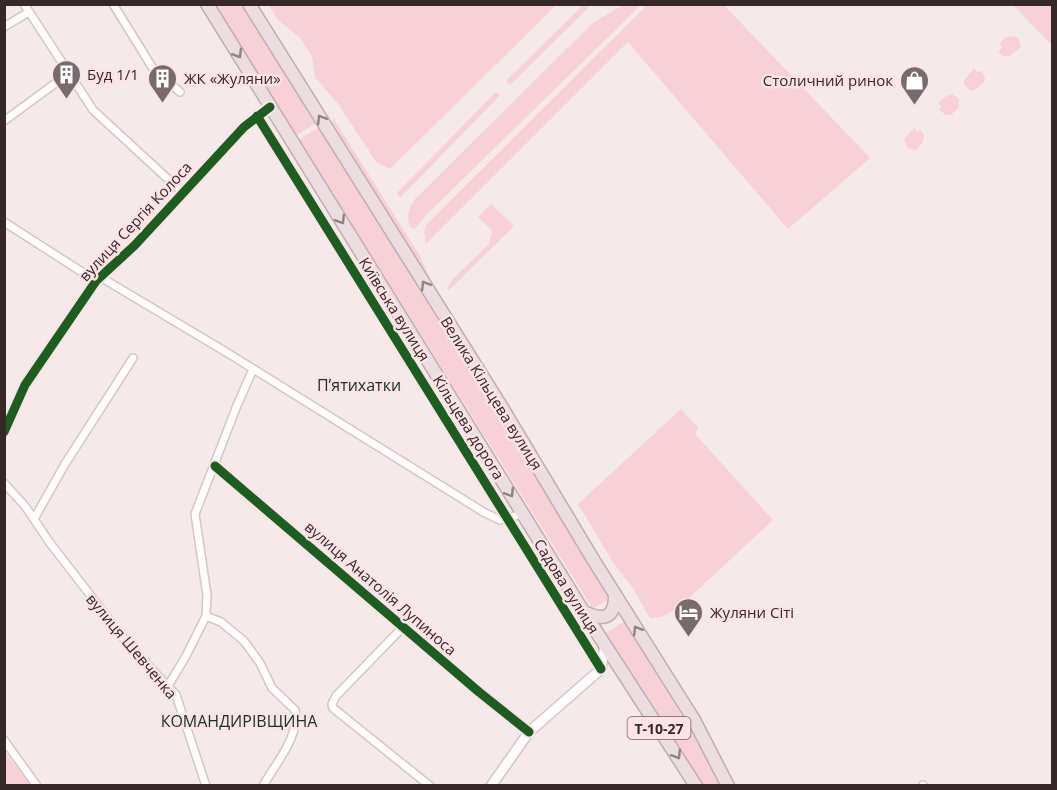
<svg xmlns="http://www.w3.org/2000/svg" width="1057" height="790" font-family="'Open Sans',sans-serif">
	<rect width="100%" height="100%" fill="#f5e9ea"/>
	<!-- green -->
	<path fill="#f7d1d6" d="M584,4L591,5L510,85L506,81Z
		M215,5H241L316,123L296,136Z
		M269,5H556L390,169L377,163L338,104L315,77L312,56L300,38L279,21Z
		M623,5H641L426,215L415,229L411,228C406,219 408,209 414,200L594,22Z
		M647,5H724L870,158L788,229L628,42L428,242L426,243L424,232L427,224Z
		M1013,5H1052V45Z
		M1014,36L1018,38L1021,47L1010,56H1003L998,51L1002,48L999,44L1006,37Z
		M974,68L977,72L981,71L985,77L984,82L975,90L971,91L964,85V81Z
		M496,92L500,95L400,198L397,193Z
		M952,94L959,99V107L951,115H946L939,110L942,107L938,103L945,97Z
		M333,118L420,256L432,283L333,123Z
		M319,127L607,594L609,599L593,609L299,140Z
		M914,128L918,132L920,129L924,135L923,142L916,150L908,148L904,141L906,136Z
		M491,204L514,226L449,290L447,288L454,278L489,244L492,231L478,217Z
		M681,409L698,428L695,434L773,520L676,610L660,617L650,618L632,587L613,562L578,504Z
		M625,621L695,738L719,785H703L679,746L606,633Z
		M5,752L30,785H5Z"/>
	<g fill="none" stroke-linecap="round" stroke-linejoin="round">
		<defs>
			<path id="street" d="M24,4L93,110L182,192
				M113,4L152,67L180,92
				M4,27L29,12
				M257,116L601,669
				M4,121L68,74
				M4,222L96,281
				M102,278L226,352L485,513L500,520L523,514
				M215,466L479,692L529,732
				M4,483L25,506L50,543L128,644L176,695L206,786
				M34,519L65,464L133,358
				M206,616L221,622L244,641L260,663L272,688L295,710C300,737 275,764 263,786
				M403,627L336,696L332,704L333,708L430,786
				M168,686L186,656L206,616L207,595L195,514L236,408L253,369
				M4,740L37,786
				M923,786V785"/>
			<path id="secondary" d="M4,432L25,385L96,281L135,245L244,127L270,107
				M491,786L529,732L601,669L605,645"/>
			<path id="highway" d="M207,4L583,611L696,786
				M249,4L501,406L594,561L694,720L728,786
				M584,612C603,621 615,619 615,595"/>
		</defs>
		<!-- street casing -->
		<use href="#street" stroke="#d3c6c7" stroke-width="10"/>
		<!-- secondary casing -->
		<use href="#secondary" stroke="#d3c6c7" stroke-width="12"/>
		<!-- highway casing -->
		<use href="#highway" stroke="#c1acb0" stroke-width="15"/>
		<!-- street -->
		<use href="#street" stroke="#fefcfc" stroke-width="7"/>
		<!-- secondary -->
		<use href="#secondary" stroke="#fefcfc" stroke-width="9"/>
		<!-- highway -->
		<use href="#highway" stroke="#ecdde0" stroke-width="12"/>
		<defs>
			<path id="cycleway" d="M257,116L601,669
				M4,432L25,385L96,281L135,245L244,127L270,107
				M215,466L479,692L529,732"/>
		</defs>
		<!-- cycleway casing -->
		<use href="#cycleway" stroke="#fbe3e6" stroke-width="13"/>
		<!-- cycleway -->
		<use href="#cycleway" stroke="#1b5e20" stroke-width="9"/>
	</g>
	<!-- one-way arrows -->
	<defs><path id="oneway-chevron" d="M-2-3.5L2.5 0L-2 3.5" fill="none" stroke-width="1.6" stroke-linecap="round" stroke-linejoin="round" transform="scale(1.5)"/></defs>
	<g stroke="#918284">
		<use href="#oneway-chevron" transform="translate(238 54) rotate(59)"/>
		<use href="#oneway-chevron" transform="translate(321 119) rotate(-122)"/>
		<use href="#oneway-chevron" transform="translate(341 220) rotate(58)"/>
		<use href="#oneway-chevron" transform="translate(425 285) rotate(-122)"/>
		<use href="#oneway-chevron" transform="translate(510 493) rotate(58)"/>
		<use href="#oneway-chevron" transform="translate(637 630) rotate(-122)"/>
		<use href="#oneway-chevron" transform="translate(677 755) rotate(58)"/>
	</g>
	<!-- icons -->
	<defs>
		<symbol id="building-pin" viewBox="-11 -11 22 30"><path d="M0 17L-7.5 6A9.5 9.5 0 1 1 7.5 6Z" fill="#796b6d" stroke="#fbe3e6"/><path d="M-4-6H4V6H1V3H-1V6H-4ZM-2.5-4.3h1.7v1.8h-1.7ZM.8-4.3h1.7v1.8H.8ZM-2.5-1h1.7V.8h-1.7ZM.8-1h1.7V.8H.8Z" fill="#fff"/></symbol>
		<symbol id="shop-pin" viewBox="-11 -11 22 30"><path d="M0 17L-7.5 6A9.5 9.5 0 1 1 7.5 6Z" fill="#796b6d" stroke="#fbe3e6"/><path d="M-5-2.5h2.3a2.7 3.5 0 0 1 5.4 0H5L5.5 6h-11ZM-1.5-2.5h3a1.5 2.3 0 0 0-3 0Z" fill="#fff"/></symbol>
		<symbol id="hotel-pin" viewBox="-11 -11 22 30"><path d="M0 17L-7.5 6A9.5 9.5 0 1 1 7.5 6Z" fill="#796b6d" stroke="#fbe3e6"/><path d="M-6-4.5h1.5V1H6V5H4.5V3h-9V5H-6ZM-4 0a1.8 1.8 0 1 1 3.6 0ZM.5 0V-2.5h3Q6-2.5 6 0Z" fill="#fff"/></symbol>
	</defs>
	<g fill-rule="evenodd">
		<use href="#building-pin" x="50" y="58" width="33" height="45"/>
		<use href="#building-pin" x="146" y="62" width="33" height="45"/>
		<use href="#shop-pin" x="898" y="64" width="33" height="45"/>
		<use href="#hotel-pin" x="672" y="596" width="33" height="45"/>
	</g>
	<g text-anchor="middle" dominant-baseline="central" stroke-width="5" stroke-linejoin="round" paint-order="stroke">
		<!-- shield labels -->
		<rect fill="#fbe3e6" stroke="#715f62" stroke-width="1.5" x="627.5" y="717" width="63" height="22" rx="4.5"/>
		<g font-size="14" font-weight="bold" fill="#362729">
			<text x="659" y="728">Т-10-27</text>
		</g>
		<!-- poi labels -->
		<g font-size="15" fill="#362729" stroke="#fbe3e6" text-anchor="start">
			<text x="87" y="74">Буд 1/1</text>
			<text x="184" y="78">ЖК «Жуляни»</text>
			<text x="893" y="80" text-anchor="end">Столичний ринок</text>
			<text x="710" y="612">Жуляни Сіті</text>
		</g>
		<!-- street labels -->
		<g font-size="15" fill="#362729" stroke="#fbe3e6">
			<text transform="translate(135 221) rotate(-47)">вулиця Сергія Колоса</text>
			<text transform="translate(395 309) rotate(58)">Київська вулиця</text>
			<text transform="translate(492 393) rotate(58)">Велика Кільцева вулиця</text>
			<text transform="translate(469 427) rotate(58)">Кільцева дорога</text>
			<text transform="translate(567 586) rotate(58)">Садова вулиця</text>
			<text transform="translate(381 588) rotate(41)">вулиця Анатолія Лупиноса</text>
			<text transform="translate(132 646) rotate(50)">вулиця Шевченка</text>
		</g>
		<!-- neighbourhood labels -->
		<g font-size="16" fill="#0f3230" stroke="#fbe3e6">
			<text x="359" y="385">Пʼятихатки</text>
			<text x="239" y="721">КОМАНДИРІВЩИНА</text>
		</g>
	</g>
	<!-- border -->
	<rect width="1057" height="790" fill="none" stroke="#362729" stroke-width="12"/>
</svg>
